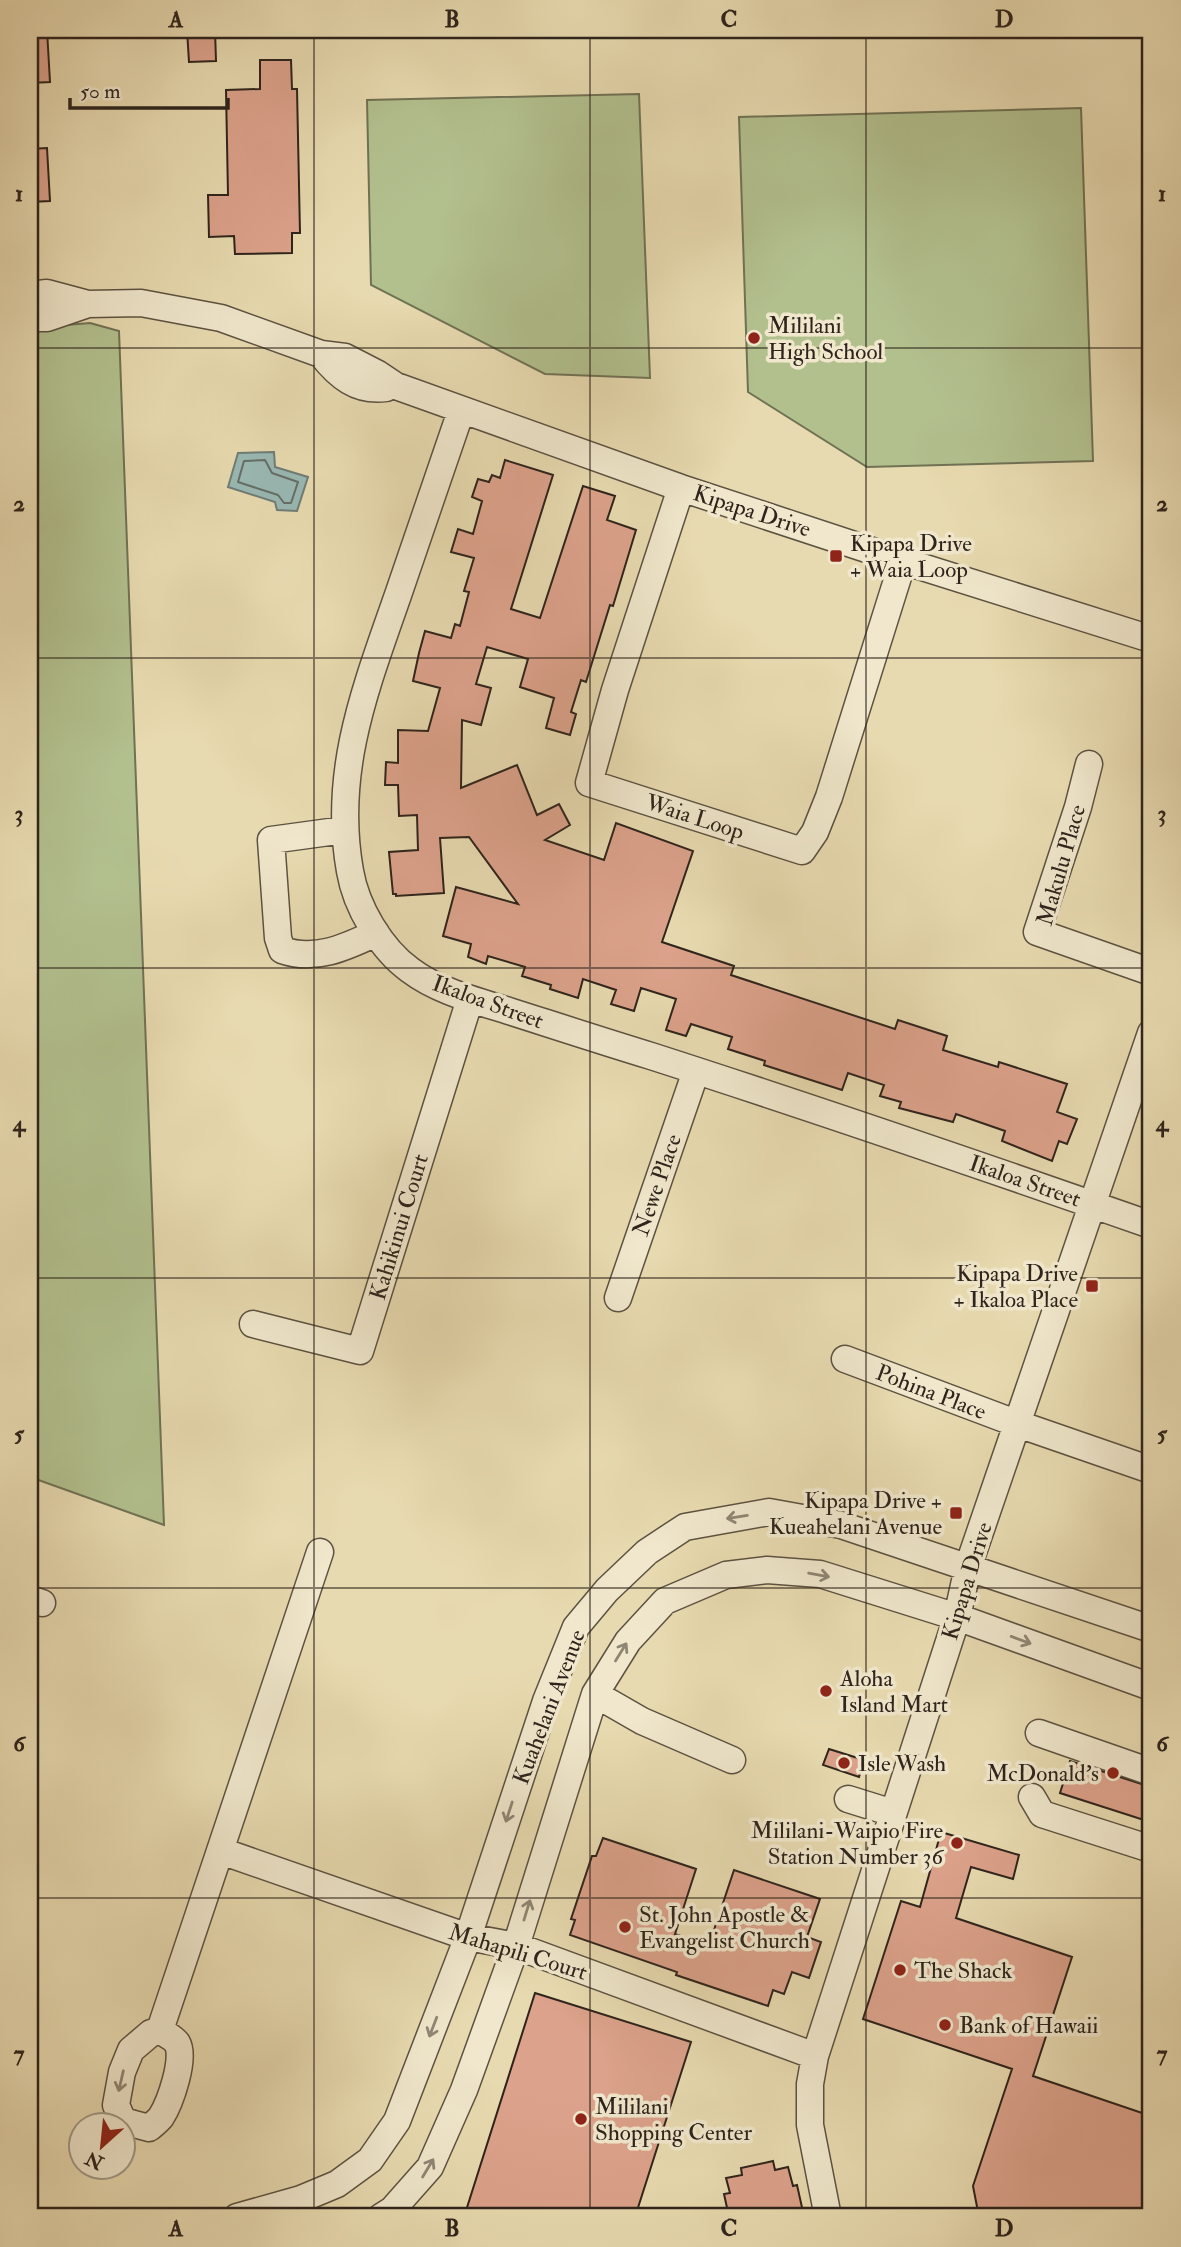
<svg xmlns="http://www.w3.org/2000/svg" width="1181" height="2247" font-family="'IM FELL Double Pica',serif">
	<rect width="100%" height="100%" fill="#e8dab0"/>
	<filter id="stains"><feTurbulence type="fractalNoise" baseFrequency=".00286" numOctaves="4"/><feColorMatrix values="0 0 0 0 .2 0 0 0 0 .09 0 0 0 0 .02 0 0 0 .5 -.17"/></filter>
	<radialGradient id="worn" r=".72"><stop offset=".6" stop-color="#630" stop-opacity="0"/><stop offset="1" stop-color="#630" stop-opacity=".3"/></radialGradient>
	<!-- green -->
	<path fill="#b2c08e" stroke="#707255" stroke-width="2" d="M639,94L650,378L545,374L371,285L367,100Z
		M1081,108L1093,461L867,467L748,392L739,117Z
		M90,323L119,331L164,1525L30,1477V328Z"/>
	<!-- water -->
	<path fill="#99b9b4" stroke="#6e7d77" stroke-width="2" d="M274,452L275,467L308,477L297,511L277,510L275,502L228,487L238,453Z"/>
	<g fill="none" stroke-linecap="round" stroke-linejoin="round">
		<!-- shore -->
		<path stroke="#646e68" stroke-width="2" d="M265,460L272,473L298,482L291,503H284L278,495L238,482L244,461Z"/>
	</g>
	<!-- building -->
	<path fill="#dca28b" stroke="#2e241c" stroke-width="2" d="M47,30L50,82L30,83V31Z
		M187,30H215L216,61L189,62Z
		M260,60H291L292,89H297L300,233H292V253L235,254L234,236L209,237L208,195H228L226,90L260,89Z
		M47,148L50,201L30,202V149Z
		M505,460L553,475L511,609L540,618L583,486L615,496L607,520L636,530L613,606L610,605L586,682L581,680L571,712L576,714L570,735L546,728L554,698L520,687L528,659L487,647L476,684L491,688L481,725L462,720L461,788L517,765L537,815L559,804L570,825L545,840L604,860L616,823L693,851L662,942L734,966L731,975L895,1029L898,1020L947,1036L943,1050L998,1067L999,1062L1067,1084L1057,1112L1077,1119L1067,1144L1059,1141L1052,1161L1002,1141L1005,1131L956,1114L953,1122L899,1108L901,1102L880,1096L884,1085L848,1073L842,1090L764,1065L765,1061L728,1049L732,1037L691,1024L686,1036L666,1030L676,999L641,988L634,1011L611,1004L616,990L583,979L578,998L550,989L551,985L522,976L525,967L488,956L486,964L468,957L471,944L443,936L456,887L518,904L469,837L440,838L444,893L396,896V894H393L389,852L418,850L417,815L399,816L398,785H385L386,762L398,763V730L428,731L440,688L413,681L419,653L425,631L451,638L455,624L460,626L469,592L464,591L474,558L451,552L458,529L473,534L482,501L472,497L478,479L489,482L492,475L500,478Z
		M829,1749L864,1760L859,1777L823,1765Z
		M1070,1761L1151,1787V1807L1147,1821L1060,1793Z
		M941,1832L1019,1855L1013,1879L971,1867L956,1918L1072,1957L1033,2076L1151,2116V2217H979L973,2186L1012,2069L863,2019L901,1901L920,1907Z
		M603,1838L696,1869L675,1934L709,1945L734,1870L820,1899L807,1937L821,1942L809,1978L792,1972L784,1994L773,1990L768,2006L676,1975L677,1972L570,1935L575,1920L571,1919L592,1856H596Z
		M535,1993L691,2042L635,2217H464Z
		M773,2161L775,2170L788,2167L793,2186L797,2185L803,2212L795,2213L796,2217H729L724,2194L730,2193L726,2178L742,2175L741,2168Z"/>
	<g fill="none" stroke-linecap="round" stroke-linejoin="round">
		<defs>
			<path id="minor" d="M30,295L47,293L88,304L141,303L221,318L321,354L345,357L378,374L396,386L681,488L903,561L1151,639
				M30,318H47L88,304
				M321,354C338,376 357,392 386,388
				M461,411C440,472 419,533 398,595C366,687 332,771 350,871C356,907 381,949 410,970C439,992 478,1001 512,1012C559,1027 605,1042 651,1056C819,1110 985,1167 1151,1225
				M681,488L615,690L589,783L802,851L815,832L829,797L903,561
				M1089,764L1078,807L1037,932L1151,972
				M344,830L271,840L278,938L282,950C315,962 346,947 376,933
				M618,1298L696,1071
				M253,1324L360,1351L470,999
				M845,1359L1018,1424L1151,1470
				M30,1599L42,1603
				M595,1694L642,1721L732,1760
				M1039,1733L1151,1772
				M1032,1797L1042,1814L1151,1849
				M848,1799L893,1813
				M221,1851L468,1937L516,1946L815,2056
				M160,2030C165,2034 174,2038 177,2043C186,2058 170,2103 161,2117C158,2121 154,2124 149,2128L123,2121L116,2105L122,2072L131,2050L151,2033L160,2030L320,1552
				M237,2217L301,2199L337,2184L370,2160L397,2121L468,1937L546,1701L576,1627L607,1590L647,1552L685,1527L769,1512L841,1525L1151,1629
				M381,2217L392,2210L430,2167L464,2090L516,1946L595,1694L628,1641L665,1601L726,1575L767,1570L820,1574L957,1617L1151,1687
				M828,2217L810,2125V2084L815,2056L957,1617L968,1567L1151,1033"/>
		</defs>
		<!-- minor casing -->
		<use href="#minor" stroke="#5c5241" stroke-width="29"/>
		<!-- minor -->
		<use href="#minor" stroke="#f0e7cc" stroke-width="26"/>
	</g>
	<!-- one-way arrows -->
	<defs><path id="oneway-shaft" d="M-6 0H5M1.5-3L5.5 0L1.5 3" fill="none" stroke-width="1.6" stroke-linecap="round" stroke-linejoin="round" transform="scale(1.75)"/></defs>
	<g stroke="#8f8674">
		<use href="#oneway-shaft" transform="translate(737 1517) rotate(171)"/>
		<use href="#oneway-shaft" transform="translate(819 1575) rotate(10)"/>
		<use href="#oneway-shaft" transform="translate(1021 1640) rotate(20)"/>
		<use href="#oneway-shaft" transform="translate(621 1652) rotate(-58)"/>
		<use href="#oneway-shaft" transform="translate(509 1812) rotate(108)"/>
		<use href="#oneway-shaft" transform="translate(527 1910) rotate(-73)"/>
		<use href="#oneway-shaft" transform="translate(433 2027) rotate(111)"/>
		<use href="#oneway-shaft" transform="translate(121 2081) rotate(103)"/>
		<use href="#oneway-shaft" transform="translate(428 2168) rotate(-59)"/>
	</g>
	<!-- grid -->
	<path fill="none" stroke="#2e241c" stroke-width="2" stroke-opacity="0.55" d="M314,30V2217M590,30V2217M866,30V2217M30,348H1151M30,658H1151M30,968H1151M30,1278H1151M30,1588H1151M30,1898H1151"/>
	<!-- markers -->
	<g fill="#8f2418" stroke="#f0e7cc" stroke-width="2.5">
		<circle cx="754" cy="338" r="7"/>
		<rect x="829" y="549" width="14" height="14" rx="3.5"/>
		<rect x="1085" y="1279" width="14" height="14" rx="3.5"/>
		<rect x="949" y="1506" width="14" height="14" rx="3.5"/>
		<circle cx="826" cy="1691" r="7"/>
		<circle cx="844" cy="1763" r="7"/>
		<circle cx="1113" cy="1773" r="7"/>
		<circle cx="957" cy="1843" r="7"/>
		<circle cx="625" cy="1927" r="7"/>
		<circle cx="900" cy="1970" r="7"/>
		<circle cx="945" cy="2025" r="7"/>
		<circle cx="581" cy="2119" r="7"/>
	</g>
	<g text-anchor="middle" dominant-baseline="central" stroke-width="7" stroke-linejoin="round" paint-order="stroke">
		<!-- poi labels -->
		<g font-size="23" fill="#2e241c" stroke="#f0e7cc" text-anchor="start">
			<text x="768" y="325">Mililani<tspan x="768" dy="26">High School</tspan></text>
			<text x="850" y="543">Kipapa Drive<tspan x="850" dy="26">+ Waia Loop</tspan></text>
			<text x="1078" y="1273" text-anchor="end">Kipapa Drive<tspan x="1078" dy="26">+ Ikaloa Place</tspan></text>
			<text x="942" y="1500" text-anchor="end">Kipapa Drive +<tspan x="942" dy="26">Kueahelani Avenue</tspan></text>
			<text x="840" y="1678">Aloha<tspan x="840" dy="26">Island Mart</tspan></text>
			<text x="858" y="1763">Isle Wash</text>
			<text x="1099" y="1773" text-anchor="end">McDonald's</text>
			<text x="943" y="1830" text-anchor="end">Mililani-Waipio Fire<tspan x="943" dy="26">Station Number 36</tspan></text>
			<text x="639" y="1914">St. John Apostle &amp;<tspan x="639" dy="26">Evangelist Church</tspan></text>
			<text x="914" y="1970">The Shack</text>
			<text x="959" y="2025">Bank of Hawaii</text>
			<text x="595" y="2106">Mililani<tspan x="595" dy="26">Shopping Center</tspan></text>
		</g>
		<!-- street labels -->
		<g font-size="23" fill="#2e241c" stroke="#f0e7cc">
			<text transform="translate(752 511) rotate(18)">Kipapa Drive</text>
			<text transform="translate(695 817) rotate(18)">Waia Loop</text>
			<text transform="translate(1061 865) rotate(-74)">Makulu Place</text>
			<text transform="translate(488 1002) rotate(20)">Ikaloa Street</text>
			<text transform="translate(1025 1181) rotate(19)">Ikaloa Street</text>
			<text transform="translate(657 1185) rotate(-71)">Newe Place</text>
			<text transform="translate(399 1227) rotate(-73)">Kahikinui Court</text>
			<text transform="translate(931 1392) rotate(21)">Pohina Place</text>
			<text transform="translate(967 1581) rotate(-73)">Kipapa Drive</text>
			<text transform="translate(549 1707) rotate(-69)">Kuahelani Avenue</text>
			<text transform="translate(518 1952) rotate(17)">Mahapili Court</text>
		</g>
	</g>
	<!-- margin -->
	<rect width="1181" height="2247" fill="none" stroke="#e8dab0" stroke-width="77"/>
	<!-- north arrow -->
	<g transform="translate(102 2146) rotate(207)"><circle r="33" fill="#f0e7cc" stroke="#a29986" stroke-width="2"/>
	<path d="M0-5L12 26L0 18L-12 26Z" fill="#8f2418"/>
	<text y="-10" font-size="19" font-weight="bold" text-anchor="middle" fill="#2e241c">N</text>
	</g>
	<!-- scale -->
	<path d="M70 98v10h158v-10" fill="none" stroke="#2e241c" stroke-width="3.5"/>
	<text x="80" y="98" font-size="21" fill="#2e241c" stroke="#f0e7cc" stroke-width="5" paint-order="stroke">50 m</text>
	<rect x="38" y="38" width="1104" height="2170" fill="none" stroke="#2e241c" stroke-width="2.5"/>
	<g font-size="23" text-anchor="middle" font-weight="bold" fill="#2e241c">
		<text x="176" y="27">A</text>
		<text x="452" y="27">B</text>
		<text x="729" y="27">C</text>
		<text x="1004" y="27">D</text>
		<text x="19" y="201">1</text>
		<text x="1162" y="201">1</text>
		<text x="19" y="511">2</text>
		<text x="1162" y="511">2</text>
		<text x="19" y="821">3</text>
		<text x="1162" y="821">3</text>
		<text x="19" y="1131">4</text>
		<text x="1162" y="1131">4</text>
		<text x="19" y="1441">5</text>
		<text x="1162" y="1441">5</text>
		<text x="19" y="1751">6</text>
		<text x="1162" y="1751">6</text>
		<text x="19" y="2061">7</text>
		<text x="1162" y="2061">7</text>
		<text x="176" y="2236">A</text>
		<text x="452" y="2236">B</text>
		<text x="729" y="2236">C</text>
		<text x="1004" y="2236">D</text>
	</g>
	<rect width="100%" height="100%" filter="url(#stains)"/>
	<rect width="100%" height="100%" fill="url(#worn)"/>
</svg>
